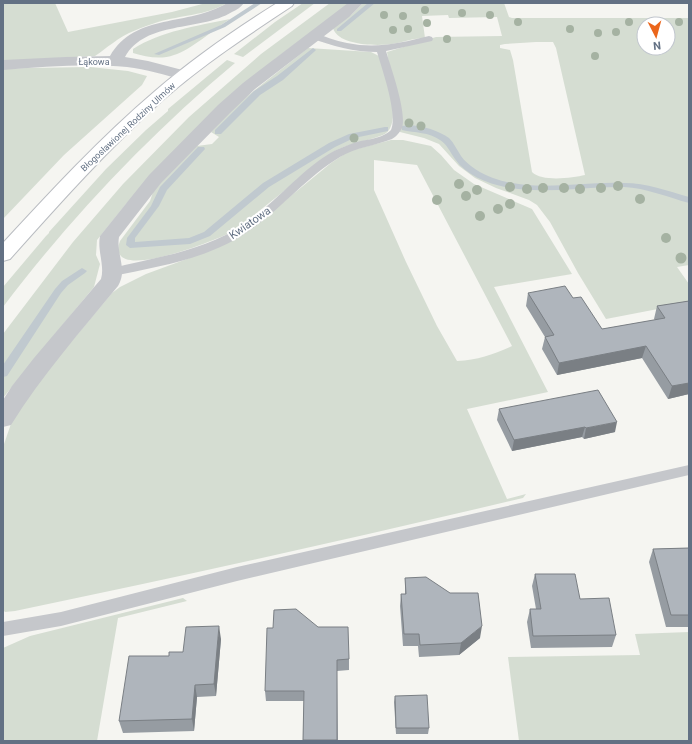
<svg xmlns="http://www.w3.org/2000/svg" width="692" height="744" font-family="Roboto,sans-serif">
	<rect width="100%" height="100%" fill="#f5f5f1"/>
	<!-- green -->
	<path fill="#d5ddd2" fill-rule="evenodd" d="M3,3H55L68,32L172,12L206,3H227C205,16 181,15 158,22C143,27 125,33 113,43C106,47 102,52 95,56L3,61Z
		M303,3H315L243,57L234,54L275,22Z
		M330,3H350L275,59L126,204L97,240L96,255L100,264L94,287L32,362L3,398V334L73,242L123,184L189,117L261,54Z
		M363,3H504L509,17L512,18H689V265L677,267L689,284V303L606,319L578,273L550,222L537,205L529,200L496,188L475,178L459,166L439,144L424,138L400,132L387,52L436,37L502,36L497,17L449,18L448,15L422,16L425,38C414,38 404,42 392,44C378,46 338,46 333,28L352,14ZM644,24H668V48H644ZM536,42H553L556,48L585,175C572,178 542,182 532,172L513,60L510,50L500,48V45L505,44Z
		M230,19C214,29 191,50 174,55C161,60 146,57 133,53V49C161,31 197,26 230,19Z
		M308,48L371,52L379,56C384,73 405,125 383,135C366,142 349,143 333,152L234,231C221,238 103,287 120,241L150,201L153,192L161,182L197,146L212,144L219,137L211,132L236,105Z
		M227,60L235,63C149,135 71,217 3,307V287L46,236L49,233V232L106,169L146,130L168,111V109Z
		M90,67L128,71L147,76L142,85L64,155L3,219V69L27,68Z
		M391,140H403L431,146L441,155L454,170L474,184L532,209L572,274L494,287L548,392L467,409L507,499L526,494L523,498C354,538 185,576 15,611L5,612L3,610V447L14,415L25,397L112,293L120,287L146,274L195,256L281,204L331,163L349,151ZM374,160L417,165L512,346C494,354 478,360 457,361L437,326L406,262L374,190Z
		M183,598L187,601L118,618L97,741H3V648L30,636Z
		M689,632V741H519L508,657L640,655L635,634Z"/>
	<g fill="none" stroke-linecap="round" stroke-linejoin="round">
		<!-- stream -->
		<path fill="#c0c9cf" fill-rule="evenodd" d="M255,3H262L225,27L159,55L154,54L221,25Z
			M368,3H375L341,31H337V29Z
			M313,48L316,50L315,51L283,80L260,95L221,134H215V130L254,91L277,76Z
			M402,126C415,123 438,130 449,138C454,143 457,150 461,156C468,166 482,174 493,178C535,193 581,181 624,183C646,183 668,191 689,197V203C667,197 646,188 624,187C584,186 544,195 505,187C486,183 466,175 455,159C450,152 447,144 440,140C429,132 415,133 402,130Z
			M385,127H388V131L354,138L335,147L269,187L210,236L190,244L130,248L126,245L127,238L151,206L160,187L198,147H204L205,149L167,190L159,206L135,238V242L189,238L204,232L263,183L329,143L349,134Z
			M82,268L87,271L85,273L68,285L61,293L7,376L3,377V365L55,289L62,281Z"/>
		<defs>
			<path id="secondary" d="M277,3H294L292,6C248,35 204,64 164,99C109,148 59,204 10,259L3,261V243C51,191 100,138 154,92C192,59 234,30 277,3Z"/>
		</defs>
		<!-- secondary casing -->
		<use href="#secondary" stroke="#b9bcc1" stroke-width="2"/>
		<!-- lane -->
		<path fill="#c5c7cb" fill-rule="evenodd" d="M314,33C325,36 335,41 347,43C376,49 401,43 429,36L432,37L433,39L432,41L386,51C391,68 407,112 402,128C400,132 396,137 392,139C375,146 356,147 340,157C308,176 284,206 253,228C213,258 161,266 113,276L109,275L107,272L109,269C155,257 203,252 244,224C276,203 300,170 334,151C339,149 345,146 351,144C363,139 381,140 391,130C398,114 382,69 377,52C354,52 332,46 311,38L310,36Z
			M689,465V475L237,581L61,626L3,636V622L61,612L237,567Z"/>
		<!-- street -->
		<path fill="#c5c7cb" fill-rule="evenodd" d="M227,3H244C241,7 237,10 232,12C199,32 146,20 125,57L148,61L190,72L192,75L190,78L184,80C165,75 146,69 127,67C86,63 44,67 3,70V60L65,57L110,56C136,12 188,27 227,3Z
			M348,3H363L349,17L255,89L230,113L161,183L119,237C116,254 128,270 118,286C81,331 42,375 11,425L3,427V400L12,386L34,358L101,279C105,265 97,251 100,236L149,175L218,105L243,83Z"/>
		<!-- secondary -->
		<use href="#secondary" fill="#fff" fill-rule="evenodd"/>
	</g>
	<!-- trees -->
	<g fill="#a5b2a2">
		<circle cx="425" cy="10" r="4"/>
		<circle cx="462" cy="13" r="4"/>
		<circle cx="384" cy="15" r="4"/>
		<circle cx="490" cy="15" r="4"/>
		<circle cx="403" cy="16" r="4"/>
		<circle cx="518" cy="22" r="4"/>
		<circle cx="629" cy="22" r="4"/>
		<circle cx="679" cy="22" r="4"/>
		<circle cx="427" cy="23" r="4"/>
		<circle cx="408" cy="29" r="4"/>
		<circle cx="570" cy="29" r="4"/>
		<circle cx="393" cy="30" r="4"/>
		<circle cx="616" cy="32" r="4"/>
		<circle cx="598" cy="33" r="4"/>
		<circle cx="447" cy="39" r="4"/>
		<circle cx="595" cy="56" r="4"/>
		<circle cx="409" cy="123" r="4.5"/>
		<circle cx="421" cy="126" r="4.5"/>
		<circle cx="354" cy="138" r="4.5"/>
		<circle cx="459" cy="184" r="5"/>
		<circle cx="618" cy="186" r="5"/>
		<circle cx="510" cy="187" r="5"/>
		<circle cx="543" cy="188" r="5"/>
		<circle cx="564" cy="188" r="5"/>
		<circle cx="601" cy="188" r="5"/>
		<circle cx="527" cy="189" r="5"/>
		<circle cx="580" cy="189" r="5"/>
		<circle cx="477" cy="190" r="5"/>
		<circle cx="466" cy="196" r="5"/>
		<circle cx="640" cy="199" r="5"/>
		<circle cx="437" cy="200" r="5"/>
		<circle cx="510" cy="204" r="5"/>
		<circle cx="498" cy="209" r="5"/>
		<circle cx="480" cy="216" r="5"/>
		<circle cx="666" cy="238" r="5"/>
		<circle cx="681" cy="258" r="5.5"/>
	</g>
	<!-- wall -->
	<path fill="#969ca2" d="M528,293L573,298L602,329L655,320L654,319L657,306L689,301V394L668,399L642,358L557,375L542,349L545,337L526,306Z
		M499,409L615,432L584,439L582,437L512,451L497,420Z
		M689,548V627H666L649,562L653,549Z
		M535,574L580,599L616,635L612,647L531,648L527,622L530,609H536L532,586Z
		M405,578L480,638L459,655L419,657L418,646H403L400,606L401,594H405Z
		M318,627L349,659V670L337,671L338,741H303L304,701H266L265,691Z
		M221,639L216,696L197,697L194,731L123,733L119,721L183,652Z
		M395,696L429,728L428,734H396L394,702Z"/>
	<!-- shaded-wall -->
	<path fill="#7a7f84" d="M646,346L642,358L557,375L559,363Z
		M689,383V394L668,399L672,386Z
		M617,422L615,432L584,439L586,428Z
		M585,427L582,437L512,451L514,440Z
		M219,626L221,639L216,696L214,684Z
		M482,626L480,638L459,655L461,643Z
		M195,685L197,697L194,731L192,719Z"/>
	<!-- building -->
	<path fill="#afb5bc" stroke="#7a7f84" d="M565,286L573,298L581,297L602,329L665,318L657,306L689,301V383L672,386L646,346L559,363L545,337L554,335L528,293Z
		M598,390L617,422L586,428L585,427L514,440L499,409Z
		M689,548V615H671L653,549Z
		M535,574H575L580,599L609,598L616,635L533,636L530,609H541Z
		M426,577L450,593H478L482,626L461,643L420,645L419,634H404L401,594H406L405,578Z
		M296,609L318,627H348L349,659L337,660V740H303L304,691H265L267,628H273L274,610Z
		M219,626L214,684L195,685L192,719L119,721L129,656H169V652H183L186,627Z
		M427,695L429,728H396L395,696Z"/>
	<g text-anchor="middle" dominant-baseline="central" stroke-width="4" stroke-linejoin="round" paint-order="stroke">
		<!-- far-street labels -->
		<g font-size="9" fill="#637184" stroke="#fff">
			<text x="94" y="62">Łąkowa</text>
			<text transform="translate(128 127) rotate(-43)">Błogosławionej Rodziny Ulmów</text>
		</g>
		<!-- street labels -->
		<g font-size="11" fill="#637184" stroke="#fff">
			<text transform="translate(250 223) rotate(-35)">Kwiatowa</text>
		</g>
	</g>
	<!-- border -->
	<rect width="692" height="744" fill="none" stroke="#637184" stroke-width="8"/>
	<!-- north arrow -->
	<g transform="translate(656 36) rotate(174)"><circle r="19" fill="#ffffff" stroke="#c1c6ce"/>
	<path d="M0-3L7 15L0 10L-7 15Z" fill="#eb661b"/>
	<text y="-6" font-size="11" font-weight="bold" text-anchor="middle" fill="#637184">N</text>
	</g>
</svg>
